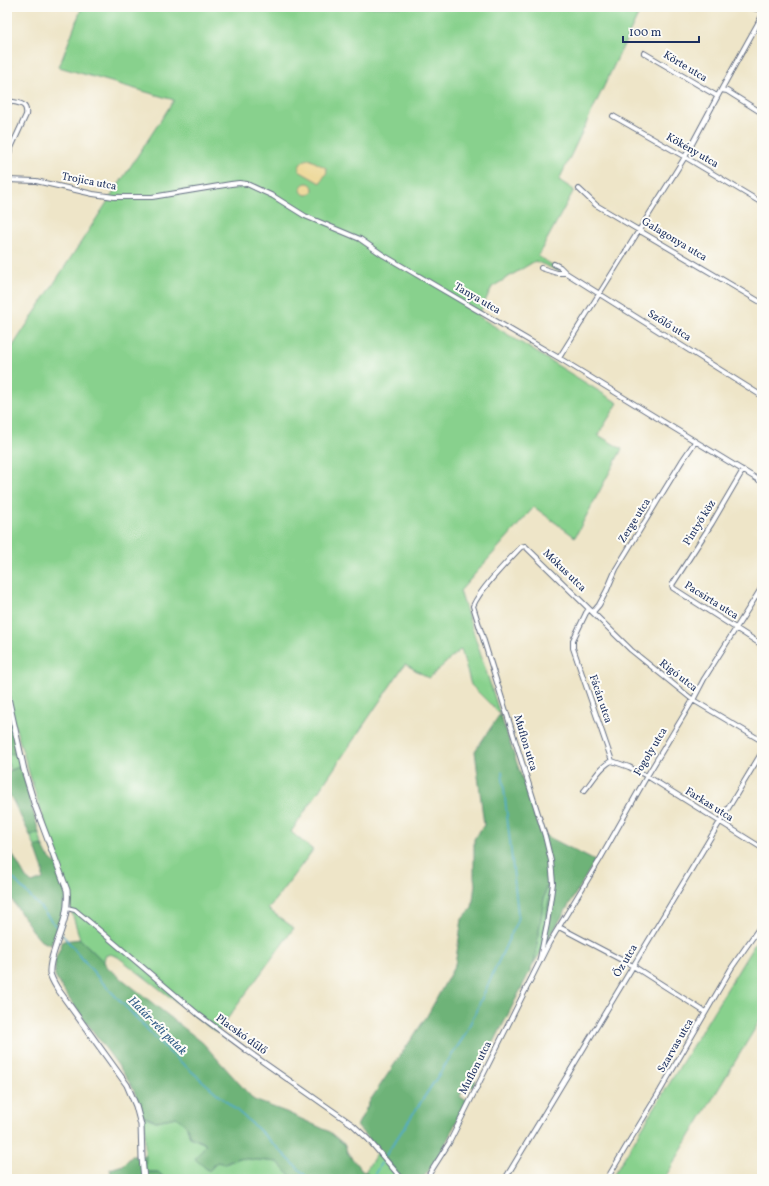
<svg xmlns="http://www.w3.org/2000/svg" width="769" height="1186" font-family="Vollkorn,serif">
	<rect width="100%" height="100%" fill="#fdfcf7"/>
	<filter id="ink" filterUnits="userSpaceOnUse"><feTurbulence type="fractalNoise" baseFrequency=".025" numOctaves="2"/><feDisplacementMap in="SourceGraphic" scale="8" xChannelSelector="R" yChannelSelector="G"/><feConvolveMatrix kernelMatrix="1 2 1 2 8 2 1 2 1" color-interpolation-filters="sRGB"/></filter>
	<filter id="wash" filterUnits="userSpaceOnUse"><feTurbulence type="fractalNoise" baseFrequency=".012" numOctaves="4" result="noise"/><feDisplacementMap in="SourceGraphic" scale="16" xChannelSelector="R" yChannelSelector="G"/><feGaussianBlur stdDeviation="0.9" result="paint"/><feColorMatrix in="noise" values="0 0 0 0 0 0 0 0 0 0 0 0 0 0 0 0 0 1.4 0 .05"/><feComposite in="paint" operator="in"/></filter>
	<g filter="url(#wash)">
		<rect width="100%" height="100%" fill="#eee5c8"/>
		<!-- green -->
		<path fill="#88d18d" stroke="#528076" d="M82,7H642L559,180L574,190L538,256L557,268L560,271L556,270L535,261L492,287L478,316L618,403L598,435L622,449L575,537L534,507L460,591L500,714L471,685L461,649L429,678L405,664L291,832L313,850L268,909L294,928L217,1033L118,957L110,954L105,956L104,962L80,939L7,700V355L174,100L59,67Z
			M7,738L9,739L18,754L21,766L11,770L7,762Z
			M39,833L42,845L35,847L30,835Z
			M546,886L550,890L541,952L534,963Z
			M762,932V1017L664,1179H611Z
			M475,1064L482,1066L473,1079L468,1077Z
			M143,1116L156,1121L177,1117L187,1127L190,1137L207,1145L209,1171L217,1162L226,1164L238,1158L278,1162L293,1179H166L158,1172H145V1128Z
			M379,1150L403,1179H368V1174L365,1172Z"/>
		<!-- forest -->
		<path fill="#6eb378" stroke="#44716b" d="M7,701L18,754H8L9,739L7,738Z
			M500,714L541,833L595,861L541,952L550,890L546,886L534,963L482,1066L475,1064L468,1077L476,1081L473,1087L464,1085L460,1097L467,1100C453,1127 442,1156 422,1179H403L357,1126L371,1099L427,1016L455,965L462,919L472,908L475,884L474,877V839L484,825L475,751Z
			M21,766L39,833L30,835L12,799L7,791V772Z
			M7,845L26,878L32,883L43,879V870L35,847L42,845L47,855L58,867L67,897L63,916L51,945L41,941L35,934L7,893Z
			M80,939L104,962L107,967L203,1043L254,1100L286,1112L328,1131L345,1145L347,1152L362,1171L365,1172L368,1174V1179H293L278,1162L238,1158L225,1164L217,1162L209,1171L195,1159L206,1144L190,1137L187,1127L177,1117L156,1121L143,1116L134,1090L120,1068L70,1000L55,977V960L63,941Z
			M132,1156H146L145,1172H158L166,1179H112L110,1169L123,1165Z"/>
		<!-- sand -->
		<path fill="#eeda9e" stroke="#84847e" d="M309,159L326,168L327,172L320,183L299,171C298,165 303,160 309,159Z
			M301 189a6 6 0 1 1 12 0a6 6 0 1 1-12 0Z"/>
		<g fill="none" stroke-linecap="round" stroke-linejoin="round">
			<!-- stream -->
			<path stroke="#50abce" stroke-width="1.5" d="M7,872L40,907L59,930
				M61,933L101,981L168,1051L257,1128L309,1179
				M386,1155L465,1035L517,921L518,914L502,771
				M372,1179L381,1163"/>
		</g>
	</g>
	<g filter="url(#ink)">
		<g fill="none" stroke-linecap="round" stroke-linejoin="round">
			<defs>
				<path id="minor" d="M749,7L762,10
					M644,53L717,96
					M721,90L727,91L762,113
					M7,101C17,103 28,102 26,115L10,150L7,162
					M613,116L685,157L762,203
					M7,180L36,181L93,194L114,197H152L231,184L239,183L247,184L273,196L305,216L360,239L383,255L559,358L762,482
					M579,189L596,205L762,303
					M554,264L560,267L566,273
					M541,268L557,273H566L762,396
					M559,358L685,157L721,90L762,16
					M743,470L712,523L672,585L673,588L762,645
					M589,609L586,613L573,640V648L612,761L629,767L647,776L762,848
					M593,612L599,605L607,590L616,569L682,461L695,442
					M584,791C592,782 601,765 612,761
					M67,908L75,910L92,924L199,1015L246,1050L353,1125L368,1139L402,1179
					M559,927L633,966L705,1012
					M539,963L547,924L553,883L551,861L545,836L473,606C481,588 507,562 521,547L525,546L631,650L693,700L762,741
					M426,1179L449,1143L549,943L599,861L647,776L693,700L704,679L762,587
					M505,1179L762,752
					M607,1179L630,1140L660,1091L732,967L762,924"/>
				<path id="tertiary" d="M7,693L24,770L34,803L67,890C69,909 63,925 57,942C54,952 49,963 50,973C51,978 54,983 57,988L127,1085L136,1106L141,1125L142,1158L144,1179"/>
			</defs>
			<!-- minor casing -->
			<use href="#minor" stroke="#656f83" stroke-width="6"/>
			<!-- tertiary casing -->
			<use href="#tertiary" stroke="#656f83" stroke-width="7"/>
			<!-- minor -->
			<use href="#minor" stroke="#fff" stroke-width="4"/>
			<!-- tertiary -->
			<use href="#tertiary" stroke="#fff" stroke-width="5"/>
		</g>
	</g>
	<g text-anchor="middle" dominant-baseline="central" stroke-width="4" stroke-linejoin="round" paint-order="stroke">
		<!-- street labels -->
		<g font-size="11" fill="#1b2f5e" stroke="#fdfcf7">
			<text transform="translate(685 67) rotate(31)">Körte utca</text>
			<text transform="translate(692 151) rotate(30)">Kökény utca</text>
			<text transform="translate(89 182) rotate(11)">Trojica utca</text>
			<text transform="translate(674 240) rotate(31)">Galagonya utca</text>
			<text transform="translate(477 299) rotate(30)">Tanya utca</text>
			<text transform="translate(669 326) rotate(32)">Szőlő utca</text>
			<text transform="translate(635 521) rotate(-58)">Zerge utca</text>
			<text transform="translate(700 523) rotate(-58)">Pintyő köz</text>
			<text transform="translate(564 571) rotate(44)">Mókus utca</text>
			<text transform="translate(711 601) rotate(32)">Pacsirta utca</text>
			<text transform="translate(678 676) rotate(38)">Rigó utca</text>
			<text transform="translate(600 699) rotate(71)">Fácán utca</text>
			<text transform="translate(525 743) rotate(73)">Muflon utca</text>
			<text transform="translate(651 752) rotate(-59)">Fogoly utca</text>
			<text transform="translate(709 805) rotate(32)">Farkas utca</text>
			<text transform="translate(626 961) rotate(-59)">Őz utca</text>
			<text transform="translate(241 1035) rotate(36)">Placskó dűlő</text>
			<text transform="translate(676 1046) rotate(-60)">Szarvas utca</text>
			<text transform="translate(476 1068) rotate(-63)">Muflon utca</text>
		</g>
		<!-- water labels -->
		<g font-size="12" font-style="italic" fill="#2e5a85" stroke="#fdfcf7">
			<text transform="translate(157 1026) rotate(45)">Határ-réti patak</text>
		</g>
	</g>
	<!-- margin -->
	<rect width="769" height="1186" fill="none" stroke="#fdfcf7" stroke-width="24"/>
	<!-- scale -->
	<path d="M623 36v6h76v-6" fill="none" stroke="#1b2f5e" stroke-width="2"/>
	<text x="629" y="36" font-size="12" fill="#1b2f5e" stroke="#fdfcf7" stroke-width="3" paint-order="stroke">100 m</text>
</svg>
